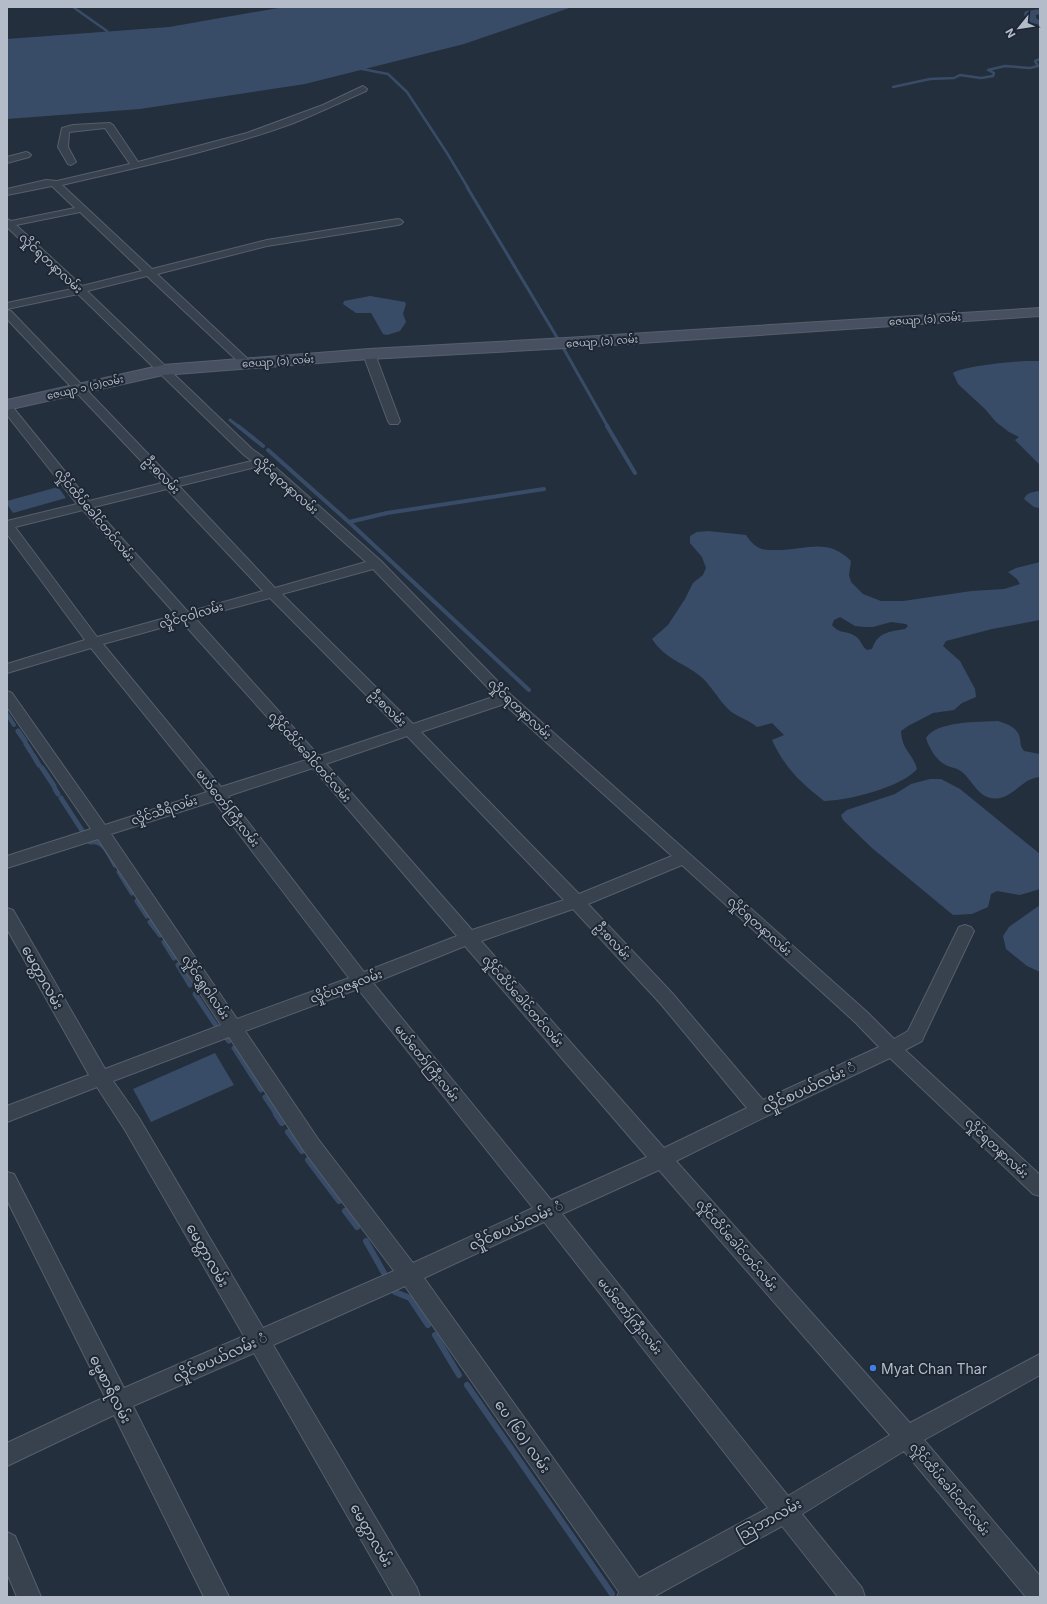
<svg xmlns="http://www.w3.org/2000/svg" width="1047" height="1604" font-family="Inter,'Noto Sans Myanmar',sans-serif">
	<rect width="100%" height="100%" fill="#242f3e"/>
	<!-- water -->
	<path fill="#394c67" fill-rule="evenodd" d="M284,7H572L464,44L305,84L140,109L7,119V39L169,27Z
		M1040,9V14L1036,15V18L1040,21V25C1033,23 1025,22 1024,13L1026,11Z
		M370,296L405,302L406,304L403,314L406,322L400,331L387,335L383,334L371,313H356L343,304L344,301Z
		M1025,361H1040V465L1015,440L1019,437L1009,432L996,422L985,409L958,384L953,373C964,366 1010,362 1025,361Z
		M58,487L66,498L13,513L7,504V501Z
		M1040,491V508L1034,507L1024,499C1027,492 1033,492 1040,491Z
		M708,531L746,535C750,541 755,547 762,549C765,550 771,550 774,550C804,551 827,536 851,561L849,575L851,582L863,594L881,601H903L972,591L1004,589L1020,584L1017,579L1008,572L1016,568L1040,562V620L992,629L946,641L943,646L960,661L975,689L976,697L962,703L954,710L933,713L908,726L901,731C902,751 913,753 917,769C902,787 847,801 824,801C800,782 785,768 772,740L784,735L772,723L757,727C748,719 736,717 728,709C718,699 711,685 700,676C683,662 666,660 652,639L668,625L685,599L693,583L703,575L706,568L702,557L690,543V536L697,532ZM840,617L855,626L865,627H873L891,622L906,624L908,626L905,629C888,632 878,632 872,649L867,650C861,646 861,639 855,636C847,630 840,635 832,625L834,620Z
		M998,721C1007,724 1018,727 1020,739C1021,745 1020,746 1024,751L1040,754V777C1023,778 1015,795 1000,798C980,802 974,782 962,772C958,768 952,768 948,766C937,762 929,748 926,738C936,721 979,722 998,721Z
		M930,779H941L960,789L1040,854V889L1020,895L997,891L991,894L988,907L972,914L953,915L872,848L843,820L841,815L847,810L895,794L911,784Z
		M1040,905V972L1027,966L1006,949L1003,936L1009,927Z
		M215,1053L234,1085L151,1122L133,1089Z"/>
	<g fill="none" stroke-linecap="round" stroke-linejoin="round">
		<!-- stream-far4 -->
		<path stroke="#394c67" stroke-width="2.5" d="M73,7L107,31
			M362,69L388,74L407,92L447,153L468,188
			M893,87L930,79L954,78L960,75L981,78L993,76L994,73L988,70L1005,66L1030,68L1038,66L1035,61L1040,59"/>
		<!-- stream-far3 -->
		<path stroke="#394c67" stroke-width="3" d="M467,187L561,344L608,427
			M230,420L239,427"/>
		<!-- stream-far2 -->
		<path stroke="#394c67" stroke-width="4" d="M238,426L263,446
			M607,426L635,473
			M268,450L349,522L529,690
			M349,522L387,513L544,489
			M7,714L14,725"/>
		<!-- stream-far1 -->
		<path stroke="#394c67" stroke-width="5" d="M18,731L25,741
			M26,744L31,752
			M33,755L39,765
			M42,768L54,786
			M55,789L58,794
			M61,798L83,832
			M88,840L90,842C104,839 109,855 115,865
			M119,872L132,893
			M137,901L147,916
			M150,922L160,935
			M164,942L174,958
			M178,965L190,985
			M195,994L217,1027
			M223,1034L229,1041
			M234,1048L261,1090
			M265,1097L277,1115"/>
		<!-- stream -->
		<path stroke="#394c67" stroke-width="6" d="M276,1114L282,1123
			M288,1132L302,1151
			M308,1160L339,1201
			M345,1211L357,1227
			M366,1241L384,1273
			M395,1292L410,1298L428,1325
			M435,1335L459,1375
			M467,1385L612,1594"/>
		<defs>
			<path id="street" d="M363,86L367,89L366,91C341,102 316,114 291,124C216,151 139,167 62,185L152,269L267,240L398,219L401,220L403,222L401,224L398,225L267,246L157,274L251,362L253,364L251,366H243L147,276L87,291L252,449L266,459L381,561L511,695L867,1012L894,1039L908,1031L959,927L965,925L971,927L974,931L924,1036L922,1041L905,1050L1040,1175V1196L1033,1194L890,1058L767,1116L676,1161L910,1423L1040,1354V1375L924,1440L1040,1576V1597H1026L904,1451L802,1514L862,1588L865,1597H838L782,1526L653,1597H617L619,1592L405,1286L273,1345L417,1588L420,1597H394L254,1353L133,1406L229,1597H204L114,1415L7,1466V1443L105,1397L7,1200V1172L14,1174L124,1388L244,1336L125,1130L97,1087L7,1122V1106L89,1075L7,929V908L13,910L105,1069L221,1025L98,839L7,868V856L91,829L7,707V691L12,693L105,825L207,792L91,648L7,673V664L85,640L7,534V521L77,504L7,415V403L11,405L89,501L162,483L7,319V310L11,311L173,480L252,461L244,455L78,294L7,309V303L72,289L7,227V219L11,221L75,208L52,186L7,195V189L46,180L57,181L130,164L105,128L69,132L68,147L76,162L71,165L68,164L58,147L62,128L73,125L110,123L113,125L138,162L247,133L323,105ZM80,212L142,271L82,286L16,225ZM260,466L366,562L275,588L179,486ZM167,489L263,591L188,612L94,507ZM83,510L176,615L97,637L15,527ZM373,569L496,696L413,724L282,594ZM270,598L400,729L319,756L195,618ZM182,622L306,760L221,787L103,644ZM504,704L672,856L579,894L421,732ZM407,736L564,900L472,930L326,764ZM313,768L457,936L364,972L228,796ZM214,801L349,978L237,1019L111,834ZM682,865L855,1022L879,1047L763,1100L672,993L588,904ZM573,909L660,1003L747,1108L664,1148L481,941ZM465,946L647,1157L551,1200L373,983ZM358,989L533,1208L413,1263L318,1139L245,1031ZM229,1037L304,1151L394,1271L263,1328L139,1118L113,1081ZM659,1170L890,1435L788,1496L562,1214ZM544,1222L768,1508L639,1578L424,1278Z
				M26,152L29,153L31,155L29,157L7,163V157Z
				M369,351L375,354L400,421L398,424H390L388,421L363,354Z
				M7,1532L15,1536L41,1597H17L7,1573Z"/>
			<path id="secondary" d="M1040,308V316L566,348L369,359L163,375L7,410V400L163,365L369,349L566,338Z"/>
		</defs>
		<!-- street casing -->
		<use href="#street" stroke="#565f6c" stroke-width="2"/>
		<!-- secondary casing -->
		<use href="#secondary" stroke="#565f6c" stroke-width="2"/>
		<!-- street -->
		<use href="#street" fill="#38414e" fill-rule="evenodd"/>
		<!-- secondary -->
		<use href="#secondary" fill="#465061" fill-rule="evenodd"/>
	</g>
	<!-- markers -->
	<circle fill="#3f7fe0" stroke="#1d2633" stroke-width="1.5" cx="873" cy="1368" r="4"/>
	<g text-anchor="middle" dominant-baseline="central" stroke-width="4" stroke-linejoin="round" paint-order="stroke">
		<!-- far-street labels -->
		<g font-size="10" fill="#b4bcc9" stroke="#1d2633">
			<text transform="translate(925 319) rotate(-4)">ဇေယျာ (၁) လမ်း</text>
			<text transform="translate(602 341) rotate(-4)">ဇေယျာ (၁) လမ်း</text>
			<text transform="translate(278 361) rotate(-4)">ဇေယျာ (၁) လမ်း</text>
			<text transform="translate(85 387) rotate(-13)">ဇေယျာ ၁ (၁)လမ်း</text>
		</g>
		<!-- street labels -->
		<g font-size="12" fill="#b4bcc9" stroke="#1d2633">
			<text transform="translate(51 263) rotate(43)">လှိုင်ရတနာလမ်း</text>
			<text transform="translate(162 475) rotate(46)">ဦးစလမ်း</text>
			<text transform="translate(286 485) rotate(41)">လှိုင်ရတနာလမ်း</text>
			<text transform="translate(95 515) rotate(50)">လှိုင်ထိပ်ခေါင်တင်လမ်း</text>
			<text transform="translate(191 615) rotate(-16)">လှိုင်ငုဝါလမ်း</text>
			<text transform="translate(388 708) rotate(45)">ဦးစလမ်း</text>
			<text transform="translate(520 709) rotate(43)">လှိုင်ရတနာလမ်း</text>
			<text transform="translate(310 757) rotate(48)">လှိုင်ထိပ်ခေါင်တင်လမ်း</text>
			<text transform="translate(228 808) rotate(52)">မယ်တော်ကြီးလမ်း</text>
			<text transform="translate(164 810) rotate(-18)">လှိုင်သီရိလမ်း</text>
			<text transform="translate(760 926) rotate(42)">လှိုင်ရတနာလမ်း</text>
			<text transform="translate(613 941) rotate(47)">ဦးစလမ်း</text>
			<text transform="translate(346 986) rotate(-20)">လှိုင်ယုဇနလမ်း</text>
			<text transform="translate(206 987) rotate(56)">လှိုင်ရွှေဝါလမ်း</text>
			<text transform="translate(523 1001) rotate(49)">လှိုင်ထိပ်ခေါင်တင်လမ်း</text>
			<text transform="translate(427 1063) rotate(51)">မယ်တော်ကြီးလမ်း</text>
			<text transform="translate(997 1148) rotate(43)">လှိုင်ရတနာလမ်း</text>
			<text transform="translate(737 1245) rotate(49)">လှိုင်ထိပ်ခေါင်တင်လမ်း</text>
			<text transform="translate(630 1316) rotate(51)">မယ်တော်ကြီးလမ်း</text>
			<text transform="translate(950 1489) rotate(50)">လှိုင်ထိပ်ခေါင်တင်လမ်း</text>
		</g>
		<!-- near-street labels -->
		<g font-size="14" fill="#b4bcc9" stroke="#1d2633">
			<text transform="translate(43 977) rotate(61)">မေတ္တာလမ်း</text>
			<text transform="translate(809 1087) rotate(-25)">လှိုင်စပယ်လမ်း ံ</text>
			<text transform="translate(516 1225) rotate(-24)">လှိုင်စပယ်လမ်း ံ</text>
			<text transform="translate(208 1255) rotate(60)">မေတ္တာလမ်း</text>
			<text transform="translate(220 1357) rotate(-24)">လှိုင်စပယ်လမ်း ံ</text>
			<text transform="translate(111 1389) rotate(63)">ဓမ္မစာရီလမ်း</text>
			<text transform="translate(523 1436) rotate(55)">ပေ (၆၀) လမ်း</text>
			<text transform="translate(769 1519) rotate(-29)">သြဘာလမ်း</text>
			<text transform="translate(372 1535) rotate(60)">မေတ္တာလမ်း</text>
		</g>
		<!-- near-poi labels -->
		<g font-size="14" fill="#b4bcc9" stroke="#1d2633" text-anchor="start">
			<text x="881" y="1368">Myat Chan Thar</text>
		</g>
	</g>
	<!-- border -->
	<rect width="1047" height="1604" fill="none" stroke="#b4bcc9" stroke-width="16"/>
	<!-- north arrow -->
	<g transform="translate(1019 28) rotate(240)" stroke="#1d2633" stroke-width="3" paint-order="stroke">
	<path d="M0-3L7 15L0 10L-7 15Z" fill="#b4bcc9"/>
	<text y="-6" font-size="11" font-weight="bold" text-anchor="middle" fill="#b4bcc9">N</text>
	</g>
</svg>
